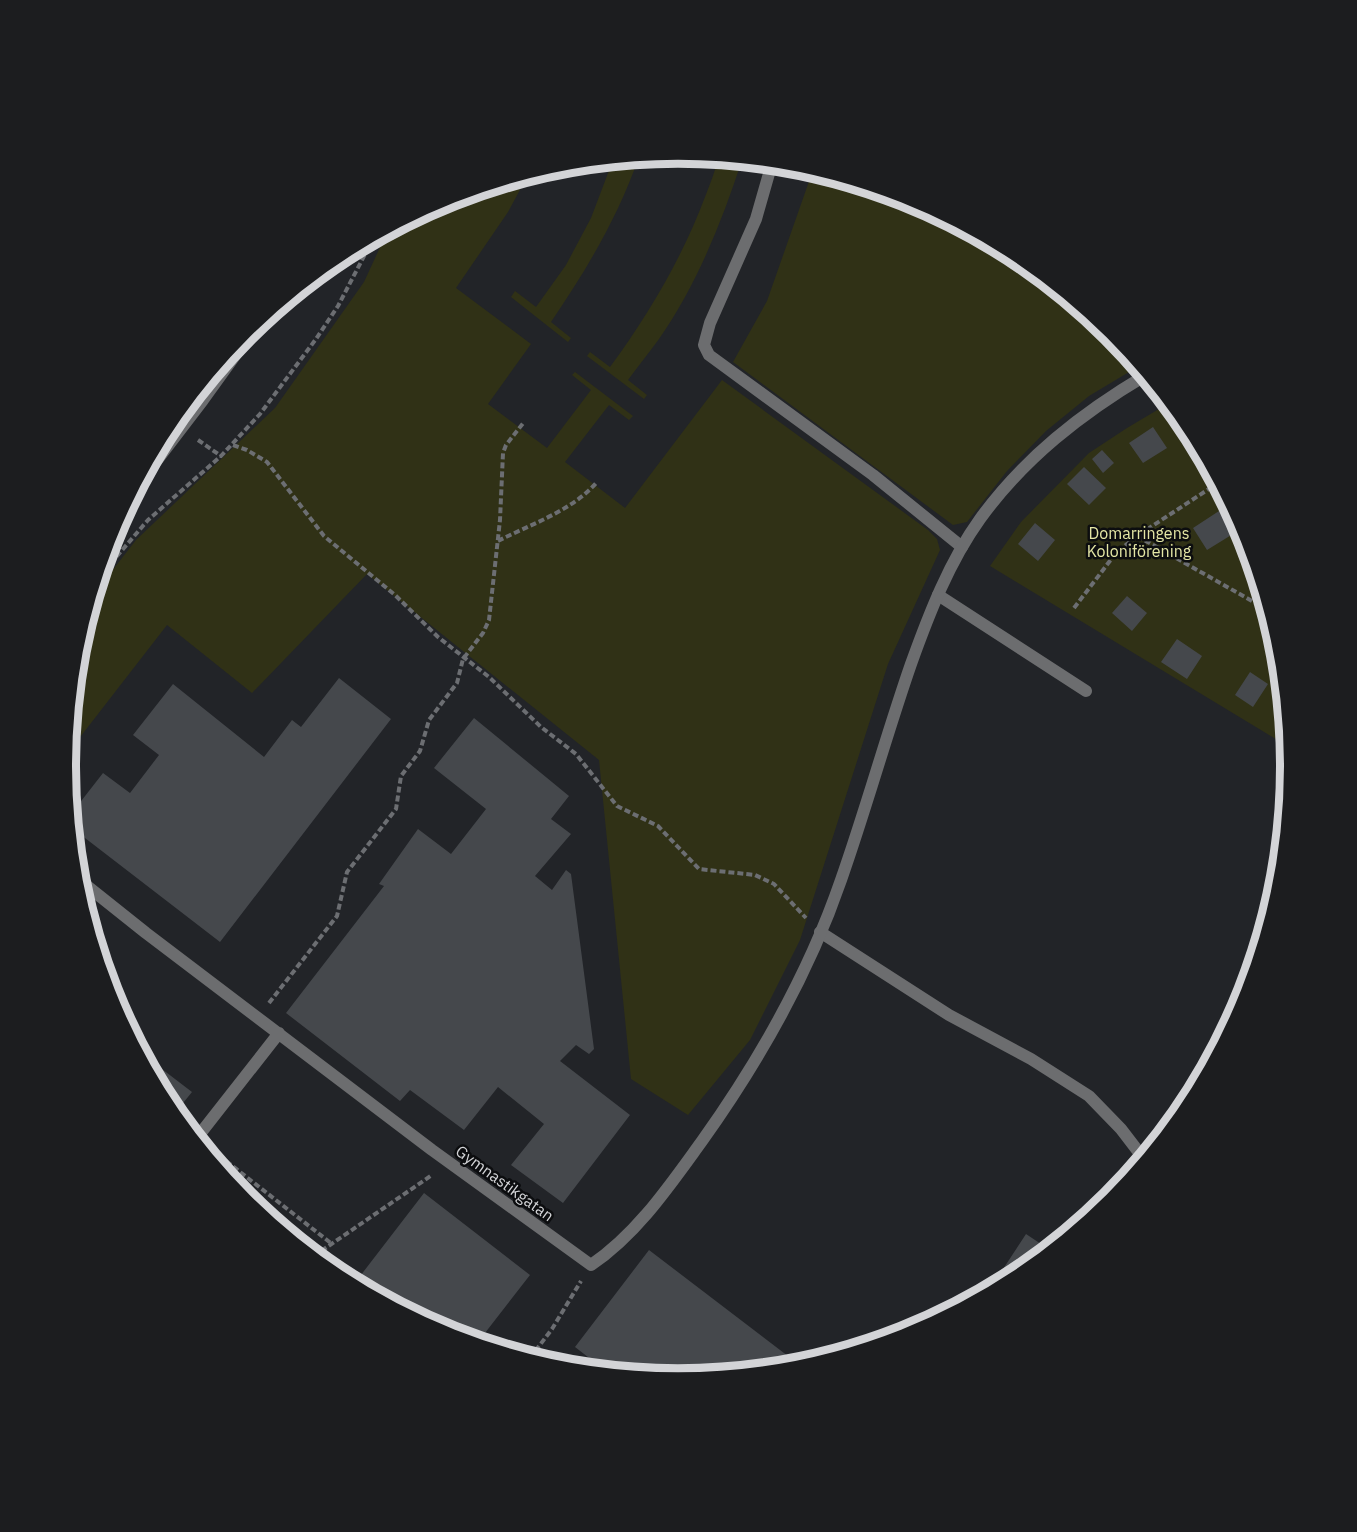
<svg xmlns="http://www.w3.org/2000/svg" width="1357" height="1532" font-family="'IBM Plex Sans',sans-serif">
	<rect width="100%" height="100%" fill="#222428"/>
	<!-- green -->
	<path fill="#303116" d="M639,157C618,217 587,269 551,322L571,338L568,342L511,297L515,291L536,307L566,265L591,218L613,160Z
		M719,157L742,160C722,222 696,286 659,339C649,353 638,366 628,380L647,395L644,399L587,356L590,352L610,367C649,314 682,258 705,197C710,184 715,171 719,157Z
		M813,170L913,200L1019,257L1112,333L1139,366L1089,396L1046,431L1007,471L967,522L953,525L733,362L767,301Z
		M528,175L508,212L456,288L531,344L488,404L547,448L591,390L572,375L575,372L633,416L629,420L609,405L565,462L625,508L722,380L928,530L937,539L940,550L888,664L800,940L750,1040L688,1115L631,1079L599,760L367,574L252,693L167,625L67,754L78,646L94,594L136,540L275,408L364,282L388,230L444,200Z
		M1169,403L1188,426L1245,532L1279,647L1289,747L990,566L1021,522L1089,453L1127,428Z"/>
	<!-- building -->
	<path fill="#45484c" d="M1153,427L1167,448L1143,463L1129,443Z
		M1102,450L1114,463L1103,473L1092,459Z
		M1084,467L1106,488L1089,505L1067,484Z
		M1219,511L1233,534L1207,550L1193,528Z
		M1035,523L1055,540L1038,561L1018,544Z
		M1127,596L1147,613L1132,631L1112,613Z
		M1177,639L1202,656L1187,679L1161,662Z
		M1250,672L1268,684L1253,707L1235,695Z
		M339,678L391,719L220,942L72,828L71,814L103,773L130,793L159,755L133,735L173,684L264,757L292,720L301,727Z
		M474,718L569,796L551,819L571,834L535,876L552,890L566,870L571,874L594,1049L589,1054L576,1045L560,1061L630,1115L563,1203L511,1165L544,1124L498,1087L464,1130L410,1090L400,1101L286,1013L384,886L379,884L418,829L451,854L486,809L434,768Z
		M141,1053L192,1092L175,1113L169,1106Z
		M424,1193L530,1275L478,1342L444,1332L354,1284Z
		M1026,1234L1050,1250L1018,1275L988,1292Z
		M649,1250L801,1366L678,1378L606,1371L575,1347Z"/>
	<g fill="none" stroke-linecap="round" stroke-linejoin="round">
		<!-- path -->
		<path stroke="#6c6e72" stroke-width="4" stroke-dasharray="6 3" stroke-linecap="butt" d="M198,440L221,456L260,414L316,339L338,306L374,237
			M233,445L247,450L267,462L324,536L395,595L438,637L489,677L541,727L576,754L617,806L658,826L699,869L755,875L774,884L806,918
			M1137,536L1268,610
			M498,541C531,524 572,511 597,482
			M99,577L148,520L221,456
			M1074,608L1116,553L1137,536L1218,483
			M269,1003L337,916L347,872L396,809L401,776L420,751L429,720L457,683L463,659L483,633L489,620L500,520L503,453L506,445L524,422
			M212,1150L332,1244
			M314,1256L432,1175
			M530,1358L552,1329L581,1281
			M556,1366L558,1363L566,1362L586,1369"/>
		<!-- service -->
		<path stroke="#6c6d6f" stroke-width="12" d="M772,163L756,219L710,323L704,345L709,355L873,475L962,547
			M938,595L1086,691
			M820,932L949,1015L1031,1059L1089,1096L1121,1129L1144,1159
			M1118,1192L1141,1155"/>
		<!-- minor -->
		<path stroke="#6c6d6f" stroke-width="12" d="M77,878L146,933L432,1150L591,1265C637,1234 670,1185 702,1141C759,1061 809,973 841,880C866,809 886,736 911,664C929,614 949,562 980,519C1024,458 1082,413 1146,375
			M196,1139L279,1033"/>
		<!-- tertiary -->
		<path stroke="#6c6d6f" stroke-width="12" d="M138,485L203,400L260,321"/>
	</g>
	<g text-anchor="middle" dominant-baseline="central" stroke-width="5" stroke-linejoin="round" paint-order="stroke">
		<!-- park labels -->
		<g font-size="16" fill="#e4e6a5" stroke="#0c0d0f">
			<text x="1139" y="533">Domarringens<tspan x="1139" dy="18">Koloniförening</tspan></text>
		</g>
		<!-- street labels -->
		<g font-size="16" fill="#d3d4d7" stroke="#0c0d0f">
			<text transform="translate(505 1183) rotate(36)">Gymnastikgatan</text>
		</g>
	</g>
	<!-- crop -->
	<path d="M0 0H1357V1532H0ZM76 766a602 602 0 1 1 1204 0a602 602 0 1 1-1204 0Z" fill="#1c1d1f" fill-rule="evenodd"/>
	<path fill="none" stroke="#d3d4d7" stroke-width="8" d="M76 766a602 602 0 1 1 1204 0a602 602 0 1 1-1204 0Z"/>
</svg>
